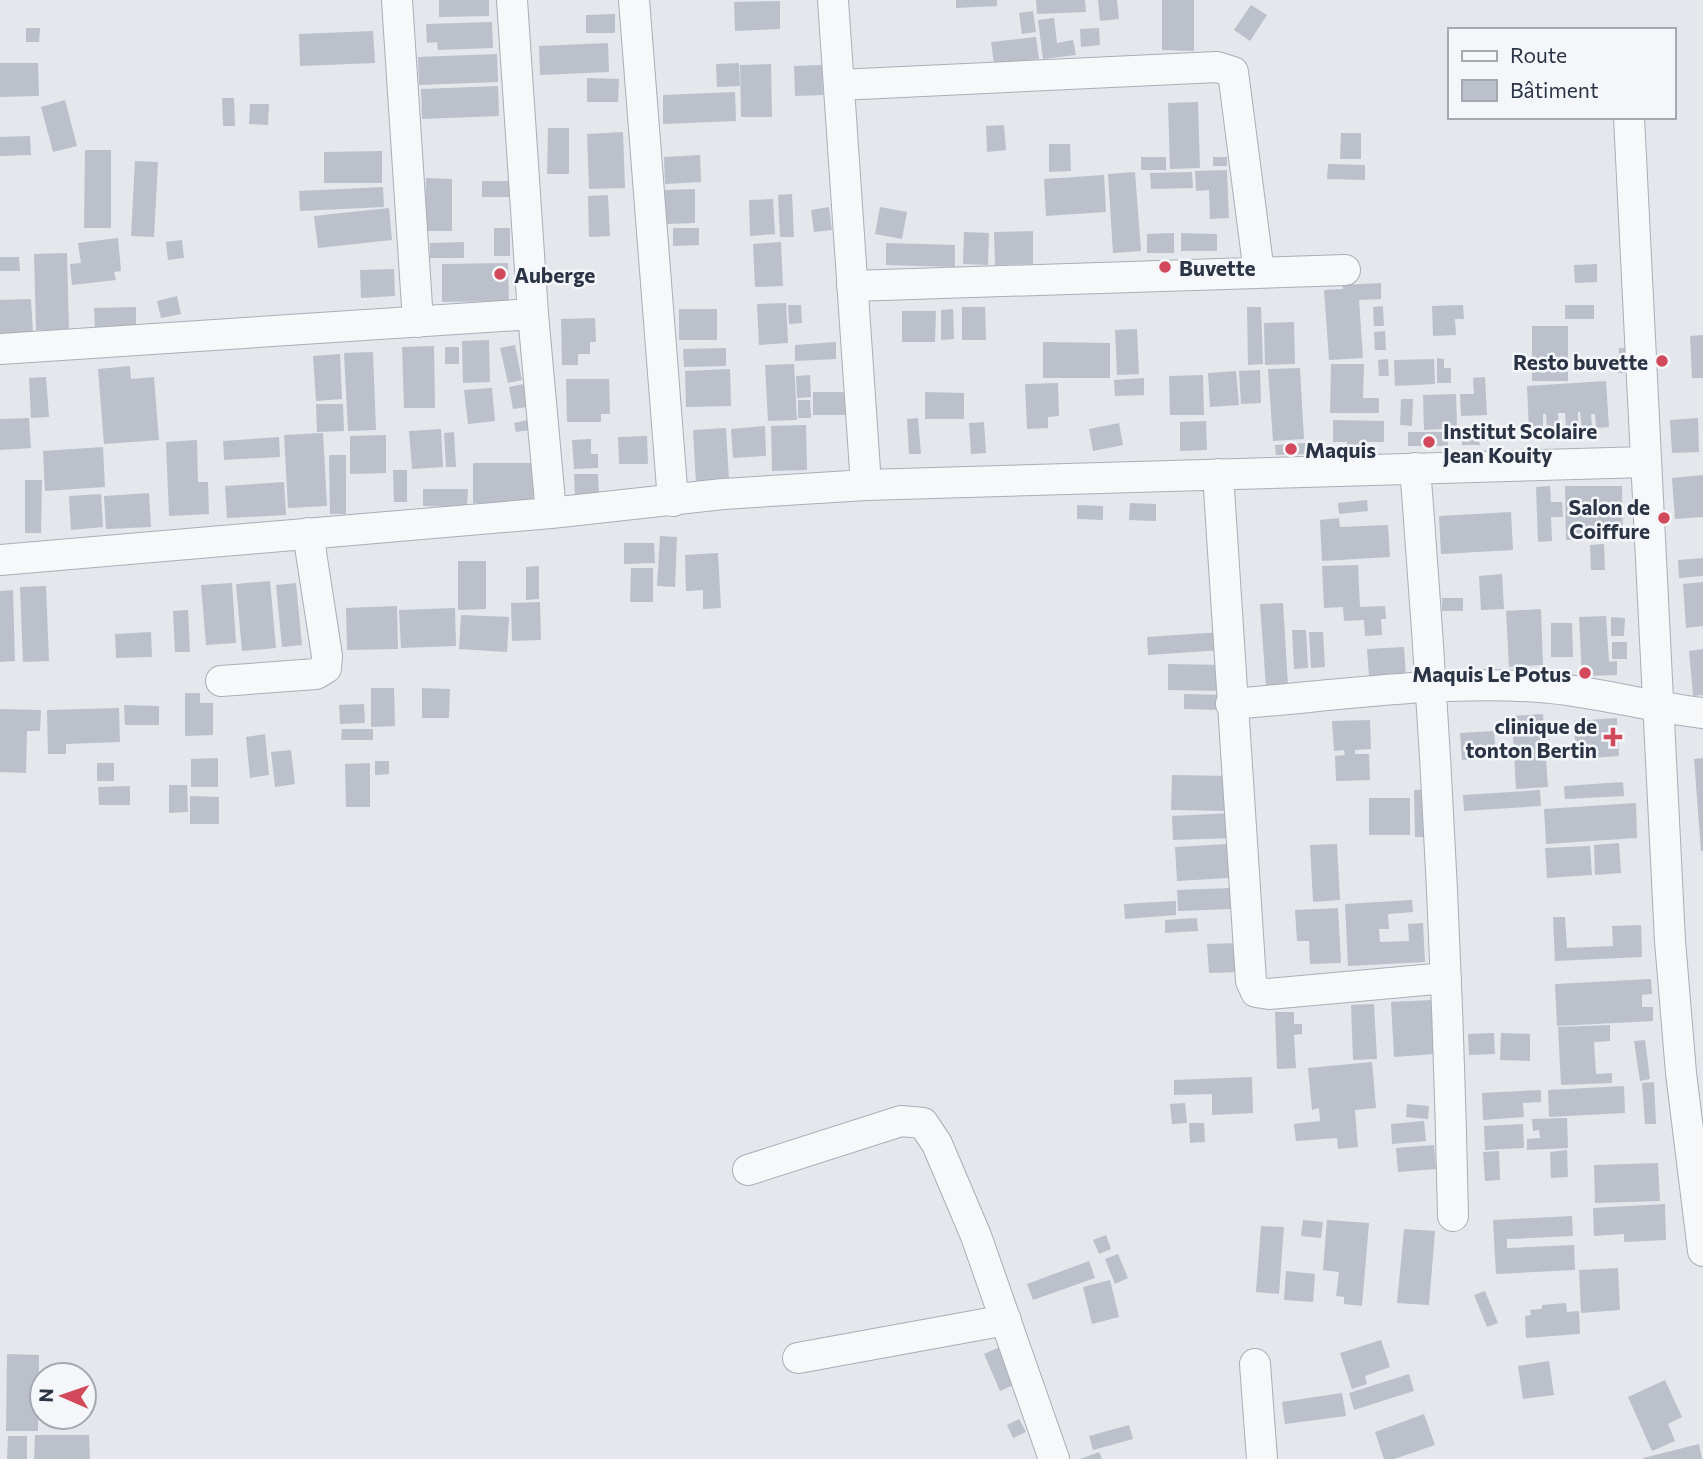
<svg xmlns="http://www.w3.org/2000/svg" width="1703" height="1459" font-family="Commissioner,sans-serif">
	<rect width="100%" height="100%" fill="#e4e7ec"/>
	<!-- building -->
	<path fill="#bbc0ca" d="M439,0H489V16L439,17Z
		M956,0H997V6L956,8Z
		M1036,0H1085L1086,12L1037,14Z
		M1098,0H1117L1119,19L1100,21Z
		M1162,0H1194V51L1162,50Z
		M780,1V29L735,31L734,2Z
		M1251,5L1267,15L1250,41L1234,30Z
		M1033,11L1036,32L1022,34L1019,13Z
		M615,14V33H586V15Z
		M1054,18L1057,43L1073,40L1076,55L1043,59L1038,20Z
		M492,22L493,48L438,50L437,42L427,43L426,24Z
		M26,28H40L39,42H26Z
		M1099,28L1100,45L1081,47L1080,29Z
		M373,31L375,63L300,66L299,34Z
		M1036,37L1039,59L994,64L991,42Z
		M608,43L609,72L540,75L539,46Z
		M497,54L498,82L419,85L418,57Z
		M0,63H38L39,96L0,97Z
		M739,63L740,86L717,87L716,64Z
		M771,64L772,117H741L740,65Z
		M822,65L823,95L795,96L794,66Z
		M587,78L619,79L618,102H587Z
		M498,86L499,116L422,119L421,89Z
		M735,92L736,121L663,124V95Z
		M222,98H234L235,126H223Z
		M65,100L77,146L53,152L41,107Z
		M1198,102L1200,168L1170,169L1168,103Z
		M250,104H269L268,125L249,124Z
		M1004,125L1006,150L987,152L986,126Z
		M548,128H569V174H547Z
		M623,132L625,188L589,189L587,134Z
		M1341,133H1361V159H1340Z
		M30,136L31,155L0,156V137Z
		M1049,144H1070L1071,171L1049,172Z
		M85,150H111V228H84Z
		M382,151V183H324V152Z
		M700,155L701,182L665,184L664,157Z
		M1141,157H1166V170H1141Z
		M1213,157H1227V166H1213Z
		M135,161L158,162L154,237L131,236Z
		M1328,164L1365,165V180L1327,179Z
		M1227,170L1229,218L1210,219L1209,190L1196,191L1195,171Z
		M1135,172L1141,251L1113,253L1108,174Z
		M1192,172L1193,188L1151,189L1150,173Z
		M1104,175L1106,212L1046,216L1044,179Z
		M426,178L452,179V231H425Z
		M482,181H509V197H482Z
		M383,187L384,207L300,211L299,191Z
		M695,189V223L665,224V190Z
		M792,194L794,237H780L778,195Z
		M608,195L610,236L589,237L588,196Z
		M773,199L775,234L750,236L749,200Z
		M829,207L832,230L814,232L811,210Z
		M880,207L907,212L902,239L875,234Z
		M389,208L392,240L318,248L314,216Z
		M494,228H510V256H494Z
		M673,228H699V245L673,246Z
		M1033,231V264L995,265L994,232Z
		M964,232L989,233L988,265L963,264Z
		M1174,233V253H1147V234Z
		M1181,233L1217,234V251H1181Z
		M118,238L121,271L114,272L116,280L72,285L70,264L81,263L78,243Z
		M182,240L184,258L168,260L166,242Z
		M464,242V258H430V243Z
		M781,242L783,286L755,287L753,244Z
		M886,243L955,245V267L886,265Z
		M67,253L69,330H36L34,254Z
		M0,257H19L20,271H0Z
		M508,263L509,301L442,302V264Z
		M1597,264V282L1575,283L1574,265Z
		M394,269L395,296L361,298L360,270Z
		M1381,283V299L1359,300L1363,358L1329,360L1324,290L1343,289L1342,285Z
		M177,296L181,314L161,318L157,301Z
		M31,299L33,334L0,335V300Z
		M786,303L788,343L759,345L757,304Z
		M788,305H801L802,323L789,324Z
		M1463,305L1464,319H1455L1456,335L1433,336L1432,306Z
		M1565,305H1594V319H1565Z
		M1383,306L1384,326H1374L1373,307Z
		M136,307V326L95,327L94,308Z
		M962,307H985L986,340H962Z
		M1247,307H1261L1263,364L1248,365Z
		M679,309H717V340H679Z
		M953,309L954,339L941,340V310Z
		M902,311H936L935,342H902Z
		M595,318L596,342H590V354H578V365H562L561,319Z
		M1294,322L1295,364L1265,365L1264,323Z
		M1532,326H1568V381H1532Z
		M1137,329L1139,374L1117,375L1115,330Z
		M1385,331L1386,350H1375L1374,332Z
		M1703,335V378H1692L1690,336Z
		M489,340L490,382L463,383L462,341Z
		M836,342V359L795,361V345Z
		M1043,342L1110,343V378H1043Z
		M515,345L522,380L508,383L500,348Z
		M434,346L435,408H404L402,347Z
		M445,347H459V364H445Z
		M726,348V366L684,367L683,349Z
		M1619,348H1638V373H1618Z
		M373,352L376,430L348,431L344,353Z
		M340,354L342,399L316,401L313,356Z
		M1437,358L1444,359V368H1451V383H1437Z
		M1388,359L1389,376H1379L1378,360Z
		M1434,359L1435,384L1395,386L1394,360Z
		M794,364L797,420L768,421L765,365Z
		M1331,364H1364L1363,398H1379V413H1330Z
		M130,366L131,379L154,377L159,440L104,444L98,369Z
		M1300,368L1304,439L1273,441L1268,369Z
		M730,369L731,406L686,407L685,371Z
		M1260,370L1261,403L1241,404L1239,371Z
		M1236,371L1239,405L1210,407L1208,373Z
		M810,375L811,397L797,398L796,376Z
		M1203,375L1204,415H1170L1169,376Z
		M46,377L49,417L31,418L29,378Z
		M1485,377L1487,415L1461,416L1460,394H1474L1473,378Z
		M1144,378V395L1115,396L1114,380Z
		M566,379H609L610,414H601V422H567Z
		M1606,381L1609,427L1596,428L1595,414H1591L1592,428L1582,429L1580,412H1578V429H1566L1565,413H1558L1559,430H1547L1546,414H1543V431L1529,432L1527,386Z
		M1058,383L1059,416L1048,417V428L1027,429L1025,384Z
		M524,384L528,407L513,409L509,387Z
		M492,388L495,421L468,424L464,390Z
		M813,392H845V415H813Z
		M925,392L964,393V419H925Z
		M1456,394L1457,428L1424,430L1423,395Z
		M1401,399H1413L1412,426L1400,425Z
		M798,400H810L811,418H798Z
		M316,404H343L344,431L317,432Z
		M29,418L31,448L0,450V419Z
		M918,418L921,454H909L907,419Z
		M1698,418L1699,452L1672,453L1670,420Z
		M528,420L530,430L516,432L514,423Z
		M1333,420L1384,421V442H1360V450H1347V442H1333Z
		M1206,421L1207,450L1180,451V422Z
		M984,422L986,453L971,454L969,423Z
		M1119,423L1123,445L1093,451L1089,429Z
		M1479,424H1493V441H1479L1480,445H1462V433H1479Z
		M806,425L807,470L772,471L771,426Z
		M765,426L766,456L733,458L731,429Z
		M726,428L729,481L696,484L693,430Z
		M441,429L443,467L412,469L409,431Z
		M454,432L456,467H446L444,433Z
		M1408,432H1448V446H1408Z
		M323,433L327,506L288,508L284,435Z
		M386,435V473L350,474V436Z
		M647,436L648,464H619L618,437Z
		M279,437L280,457L224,460L223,441Z
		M591,439V454H598V468L574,469L572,440Z
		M197,440L198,482H208L209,514L169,516L166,442Z
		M1307,443L1308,454L1276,455L1275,445Z
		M103,447L105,487L45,491L43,451Z
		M329,455H346V514H330Z
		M473,463H533V503H473Z
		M393,470H407V502H394Z
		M574,474H598L599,497H575Z
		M1703,475V517L1675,519L1672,478Z
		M25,480H42L41,533H25Z
		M284,482L286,515L227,518L225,486Z
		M1550,486L1551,502H1562L1563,517H1551L1552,541L1538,542L1536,487Z
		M1565,486H1622L1623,540H1566Z
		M423,489H468L467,507L423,506Z
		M149,493L151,527L106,529L104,496Z
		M101,494L103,527L71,530L69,496Z
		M1367,500L1368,511L1339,514L1338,503Z
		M1130,503L1156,504V521L1129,520Z
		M1077,505L1103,506V520L1077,519Z
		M1511,512L1513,550L1441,554L1439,516Z
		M1339,518L1340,527L1388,525L1390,557L1322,561L1320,520Z
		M660,536L677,537L675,587L657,586Z
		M624,543H654L655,563L624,564Z
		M1604,544L1605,570H1591L1590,545Z
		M718,553L721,608L703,609V590L686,591L685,555Z
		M1703,558V576L1679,578L1678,560Z
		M458,561H486V609L458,610Z
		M1358,565L1360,607L1385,606L1386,619H1381L1382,635L1365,636L1364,620L1344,621L1343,607L1324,608L1322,566Z
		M539,566V599L526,600V567Z
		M631,568H653V602H630Z
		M1502,574L1504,609L1481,610L1479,576Z
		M270,581L276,648L242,651L236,584Z
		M1703,582V626L1686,628L1683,584Z
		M232,583L236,643L206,645L201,585Z
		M296,583L302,645L282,647L276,585Z
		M46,586L49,661L23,662L20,587Z
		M13,590L15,661L0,662V591Z
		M1442,598H1463V611H1442Z
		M540,602L541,640L512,641L511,603Z
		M1283,603L1288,686L1266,687L1260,604Z
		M397,606L398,649L347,650L346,608Z
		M455,608L456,646L401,648L399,610Z
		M1541,609L1543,665L1509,667L1506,611Z
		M188,610L190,652H175L173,611Z
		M461,615L509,617L507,652L459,649Z
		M1606,616L1609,662L1617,661V675L1582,676L1579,617Z
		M1611,617L1625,618L1624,636H1611Z
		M1551,623H1572L1573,657H1551Z
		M1292,630H1306L1308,668L1294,669Z
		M151,632L152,657L116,658L115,634Z
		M1222,632L1224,650L1148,655L1147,637Z
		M1309,632H1323L1325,667L1311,668Z
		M1612,642H1627V659H1612Z
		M1404,647L1406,676L1369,677L1367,649Z
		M1703,649V695L1693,696L1689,651Z
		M1168,664L1224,665L1223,691L1168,690Z
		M371,688H394L395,726L371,727Z
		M422,688L450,689L449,718H422Z
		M185,693H200V703H213V735L185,736Z
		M1184,694L1223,695L1222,710L1184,709Z
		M364,704L365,723L340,724L339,705Z
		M124,705L159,706V725H125Z
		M119,708L120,742L66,744V754H48L47,710Z
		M0,709L41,710L40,731H27L26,773L0,772Z
		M1543,714L1548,787L1516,789L1512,716Z
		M1617,718L1619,756L1576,759L1574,721Z
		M1370,720L1371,749L1355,750V754H1369L1370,780L1336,781L1335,756L1345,755L1344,750L1334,751L1332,721Z
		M342,729H373V740H341Z
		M1494,731L1496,757L1462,760L1460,733Z
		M265,734L269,775L250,778L246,737Z
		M291,750L295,784L275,787L271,752Z
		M218,758V787H191V759Z
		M1703,758V851H1701L1694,759Z
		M375,761H389V774L375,775Z
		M97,763H114V781H97Z
		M370,763V807H346L345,764Z
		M1172,775L1233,776V811L1171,810Z
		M1623,782L1624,796L1565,799L1564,786Z
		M169,785H187L188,812L169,813Z
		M130,786V805H99L98,787Z
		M1429,789L1430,837H1415L1414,790Z
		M1540,790L1541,806L1464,811L1463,795Z
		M190,796L219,797V824H190Z
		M1369,798H1410V835H1369Z
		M1636,803L1637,838L1546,844L1544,809Z
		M1231,813L1232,838L1173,840L1172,816Z
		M1619,843L1621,873L1595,875L1594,845Z
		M1228,844L1229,878L1177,881L1175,847Z
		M1337,844L1340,900L1313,902L1310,845Z
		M1590,846L1592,875L1547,878L1545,848Z
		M1231,888V909L1178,911L1177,890Z
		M1412,900L1413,912L1388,914L1389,929H1379L1380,942L1409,941L1408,924L1423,923L1425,962L1348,966L1345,904Z
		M1176,901V915L1125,919L1124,904Z
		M1338,908L1341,963L1310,964L1309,941H1297L1295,910Z
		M1553,917H1565L1567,948L1613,946L1612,926L1641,925L1642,957L1555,961Z
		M1197,918L1198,931L1165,933V920Z
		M1239,943L1240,972L1209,973L1207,944Z
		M1651,979L1652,994L1642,995V1007H1653V1021L1557,1026L1555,984Z
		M1431,1000L1435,1054L1394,1057L1391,1002Z
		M1374,1004L1377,1059L1353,1060L1351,1005Z
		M1275,1012H1294V1024H1302V1034L1294,1035L1296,1068L1277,1069Z
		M1610,1025V1041L1594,1042L1596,1074L1612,1073V1083L1561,1085L1558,1027Z
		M1494,1033L1495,1054L1469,1055L1468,1034Z
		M1501,1033L1530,1034V1061L1500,1060Z
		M1645,1040L1650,1079L1640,1081L1634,1041Z
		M1372,1062L1376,1108L1355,1110L1358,1147L1338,1149L1337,1138L1296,1141L1294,1124L1320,1121L1319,1108L1312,1110L1308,1068Z
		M1252,1077L1253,1113L1212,1115V1094L1174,1095V1080Z
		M1654,1082L1656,1124H1645L1642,1083Z
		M1624,1086L1625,1113L1549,1117L1548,1090Z
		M1541,1090V1102L1523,1103L1524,1117L1483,1120L1482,1093Z
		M1185,1103L1187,1123L1172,1124L1170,1104Z
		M1407,1104L1429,1106L1428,1119L1406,1117Z
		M1567,1118L1568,1148L1527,1150V1139L1540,1138L1539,1130L1533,1131L1532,1119Z
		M1424,1121L1426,1141L1392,1144L1391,1124Z
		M1189,1123H1204L1205,1142L1190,1143Z
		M1523,1124L1524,1148L1485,1150L1484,1126Z
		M1434,1145L1436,1169L1398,1172L1396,1148Z
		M1567,1150L1568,1177L1551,1178L1550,1152Z
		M1499,1151L1500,1180L1485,1181L1483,1152Z
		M1658,1163L1660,1201L1595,1203L1594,1165Z
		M1665,1204L1666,1240L1624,1242V1234L1594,1236L1593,1208Z
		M1572,1216L1573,1236L1507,1239V1248L1574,1245L1575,1270L1496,1274L1493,1220Z
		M1303,1220L1323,1222L1321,1238L1301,1236Z
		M1327,1220L1369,1223L1362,1306L1344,1304V1297L1336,1296L1339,1272L1323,1270Z
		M1261,1226L1284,1227L1279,1294L1256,1292Z
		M1404,1229L1435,1231L1429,1305L1397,1303Z
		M1106,1235L1111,1249L1099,1254L1093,1240Z
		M1118,1254L1128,1278L1115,1284L1105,1259Z
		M1089,1261L1095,1278L1033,1300L1027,1284Z
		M1618,1268L1620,1310L1581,1313L1579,1270Z
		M1286,1271L1315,1274L1313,1302L1284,1300Z
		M1110,1280L1119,1317L1092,1324L1083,1287Z
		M1485,1291L1498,1323L1487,1327L1474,1295Z
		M1566,1303L1567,1312L1579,1311L1580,1334L1526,1338L1525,1316L1531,1315L1530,1310L1542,1309V1305Z
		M1381,1340L1390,1367L1365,1376L1367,1384L1352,1389L1340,1353Z
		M1000,1347L1016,1384L1000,1391L984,1354Z
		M7,1354L39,1355L38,1431H6Z
		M1549,1361L1554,1395L1523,1399L1518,1366Z
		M1409,1374L1414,1391L1354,1410L1349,1393Z
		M1665,1380L1682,1417L1668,1424L1675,1441L1652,1451L1628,1397Z
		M1342,1393L1346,1416L1285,1424L1282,1402Z
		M1424,1414L1435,1445L1394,1459H1384L1375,1432Z
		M1019,1419L1026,1432L1013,1438L1007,1425Z
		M1129,1425L1133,1439L1093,1450L1089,1436Z
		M35,1435H89L90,1459H34Z
		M8,1436H27V1459H7Z
		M1699,1444L1702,1459H1644L1643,1458Z
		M1099,1452L1102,1459H1080Z"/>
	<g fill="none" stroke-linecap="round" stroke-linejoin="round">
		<defs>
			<path id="minor" d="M397,0L418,322
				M512,0L533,314L551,513
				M634,0L673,501
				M833,0L866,485
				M839,85L1217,67L1233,72L1259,273
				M1629,117L1670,941L1681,1073L1703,1251
				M852,286L1345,270
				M0,349L533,314
				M1415,468C1435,717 1448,966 1453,1216
				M1218,474L1251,981L1256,992L1269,994L1446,978
				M0,560L551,513L723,494L866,485L1646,462
				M221,681L316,674L326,668L327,656L308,533
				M1231,704C1334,696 1436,680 1540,687C1595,691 1648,707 1703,713
				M748,1170L901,1121L923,1123L937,1144L976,1236L1054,1459
				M798,1358L1006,1320
				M1255,1364L1262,1459"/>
		</defs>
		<!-- minor casing -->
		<use href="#minor" stroke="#a9aeb7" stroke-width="32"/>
		<!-- minor -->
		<use href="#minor" stroke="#f7f8fa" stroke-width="30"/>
	</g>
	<!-- markers -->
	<g fill="#d1495b" stroke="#f4f6f9" stroke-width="2.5">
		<circle cx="1165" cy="267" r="7"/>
		<circle cx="500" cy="274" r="7"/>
		<circle cx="1662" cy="361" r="7"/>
		<circle cx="1429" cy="442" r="7"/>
		<circle cx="1291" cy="449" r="7"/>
		<circle cx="1664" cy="518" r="7"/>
		<circle cx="1585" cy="673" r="7"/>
		<path d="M1609.5 726.5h7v7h7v7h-7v7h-7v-7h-7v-7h7z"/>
	</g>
	<g text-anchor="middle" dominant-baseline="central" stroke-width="5" stroke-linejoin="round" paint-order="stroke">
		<!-- poi labels -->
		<g font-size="21" font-weight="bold" fill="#2b3445" stroke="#f4f6f9" text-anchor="start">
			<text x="1179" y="267">Buvette</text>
			<text x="514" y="274">Auberge</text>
			<text x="1648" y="361" text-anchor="end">Resto buvette</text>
			<text x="1443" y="430">Institut Scolaire<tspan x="1443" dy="24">Jean Kouity</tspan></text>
			<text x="1305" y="449">Maquis</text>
			<text x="1650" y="506" text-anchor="end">Salon de<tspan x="1650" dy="24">Coiffure</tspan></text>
			<text x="1571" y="673" text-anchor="end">Maquis Le Potus</text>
			<text x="1597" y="725" text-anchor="end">clinique de<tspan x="1597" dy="24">tonton Bertin</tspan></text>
		</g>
	</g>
	<!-- legend -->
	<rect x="1448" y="28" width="228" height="91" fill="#f4f6f9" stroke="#a4a8b1" stroke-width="2"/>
	<rect x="1462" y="51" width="35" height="10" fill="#f7f8fa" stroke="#a4a8b1" stroke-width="2"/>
	<text x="1510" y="63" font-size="21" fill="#2b3445">Route</text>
	<rect x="1462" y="80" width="35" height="21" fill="#bbc0ca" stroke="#a4a8b1" stroke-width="2"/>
	<text x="1510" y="98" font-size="21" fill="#2b3445">Bâtiment</text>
	<!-- north arrow -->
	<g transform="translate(63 1396) rotate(272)"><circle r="33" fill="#f4f6f9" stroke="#a4a8b1" stroke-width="2"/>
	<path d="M0-5L12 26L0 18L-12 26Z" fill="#d1495b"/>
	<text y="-10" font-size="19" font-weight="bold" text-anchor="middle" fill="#2b3445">N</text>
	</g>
</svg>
